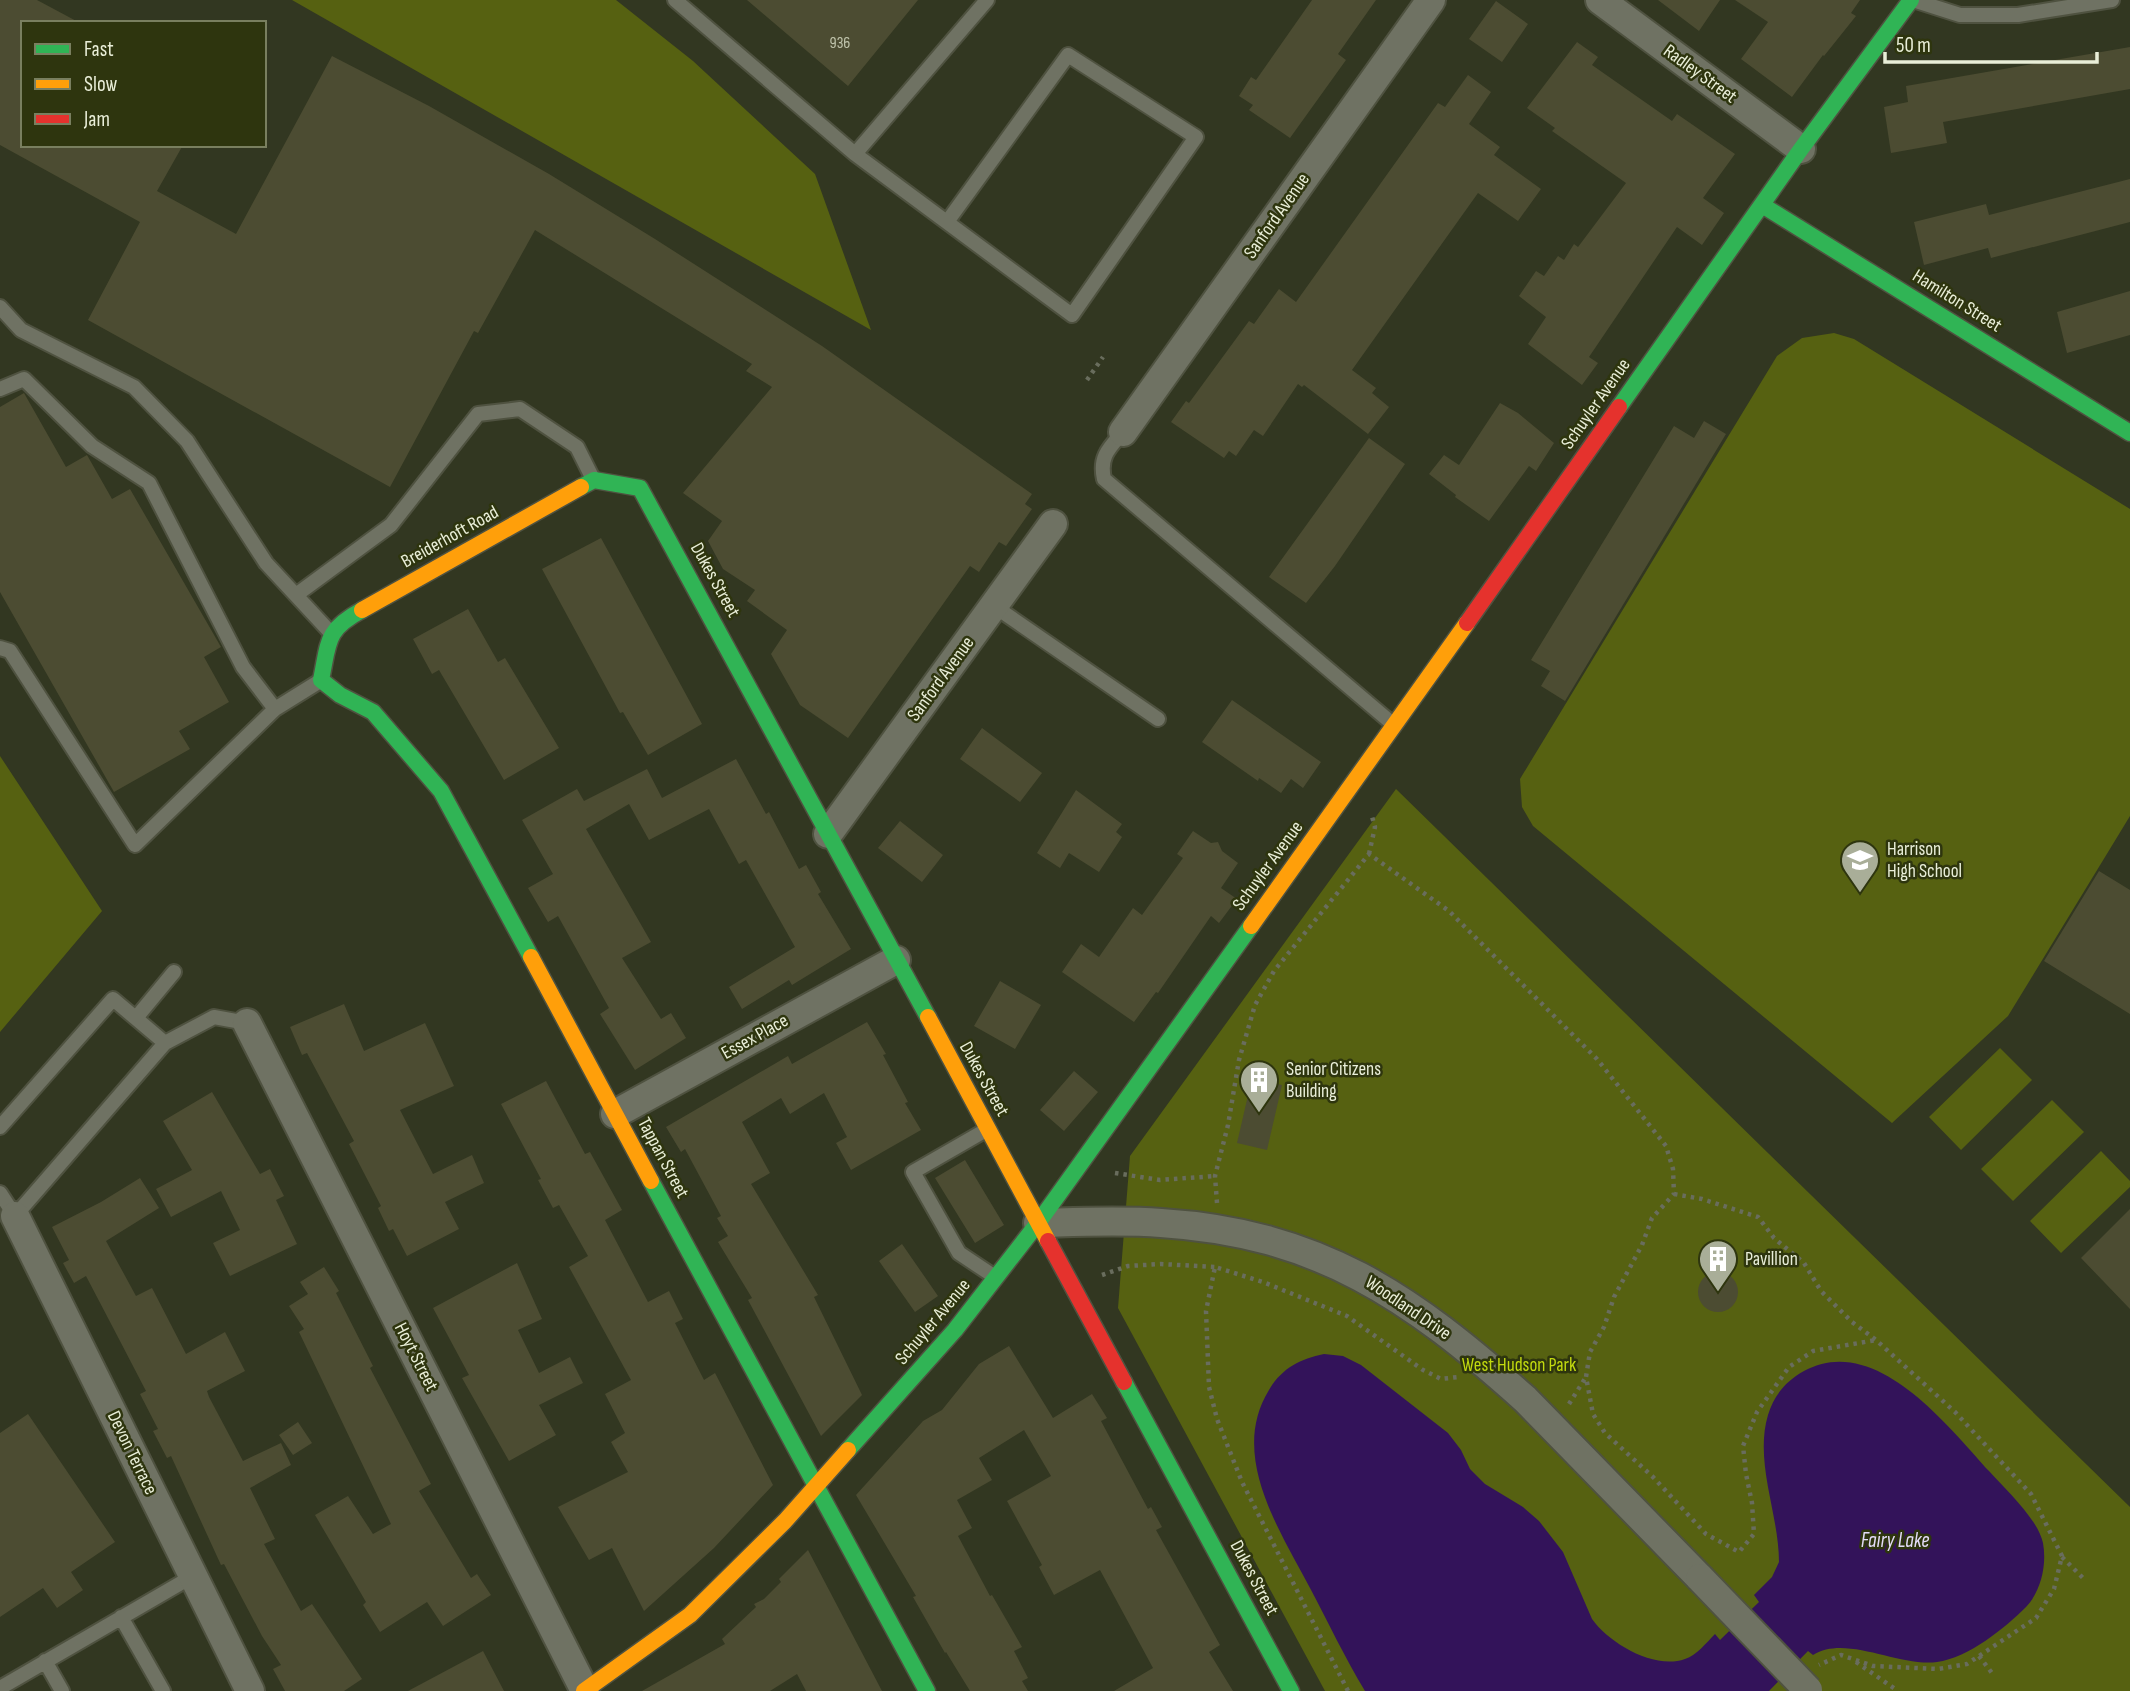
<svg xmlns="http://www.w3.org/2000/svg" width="2130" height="1691" font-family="'Sofia Sans Condensed',sans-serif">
	<rect width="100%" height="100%" fill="#323721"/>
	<!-- green -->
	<path fill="#566111" d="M292,0H616L693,61L815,174L871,330Z
		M1834,333L1854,339L2130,509V816L2008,1016L1892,1123L1533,826L1522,807L1520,779L1777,356L1802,338Z
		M0,756L102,911L0,1032Z
		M1396,789L2130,1507V1691H1325L1118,1308L1130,1156Z
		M2000,1048L2032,1080L1961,1150L1929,1117Z
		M2052,1100L2084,1132L2013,1201L1981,1169Z
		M2101,1151L2130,1181V1187L2061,1253L2030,1221Z"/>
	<!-- water -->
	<path fill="#33135a" d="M1324,1354L1343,1356L1361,1365L1448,1433L1461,1450L1470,1469L1485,1484L1523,1507L1539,1521L1563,1552L1592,1619C1609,1643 1654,1670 1685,1659C1697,1655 1706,1643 1715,1634L1720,1640L1759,1602L1754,1595L1772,1577L1779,1562C1779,1514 1754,1462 1768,1415C1774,1395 1786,1381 1804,1371C1875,1332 1947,1425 1989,1471C2005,1489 2038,1519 2043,1543C2047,1565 2041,1591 2026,1607C2005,1628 1968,1658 1937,1662C1898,1667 1846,1634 1813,1655L1808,1651L1769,1691H1365C1345,1658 1328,1622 1310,1588C1279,1529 1229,1455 1269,1390C1282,1368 1300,1359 1324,1354Z"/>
	<!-- building -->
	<path fill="#4c4c32" d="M0,0H37L80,23H23V145H183L157,191L236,234L332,56L429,106L549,174L655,239L822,346L1032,494L1025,504L1032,509L1006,546L999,542L979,572L970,566L848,738L800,705L771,654L787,630L747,601L755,590L723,569L708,541L722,521L683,493L772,387L746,371L752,364L535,230L478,333L474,331L390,487L88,320L140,222L0,145Z
		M747,0H918L848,86Z
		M1312,0H1376L1338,54L1346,60L1290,138L1249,110L1253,105L1239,96L1251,77L1256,80Z
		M1658,0H1720L1699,31Z
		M1735,0H1860L1851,13L1856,16L1824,56L1823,55L1792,97L1741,59L1768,22Z
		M1496,1L1528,24L1502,62L1469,39Z
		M1577,42L1598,57L1592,65L1672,121L1677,114L1735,154L1703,198L1724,213L1702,245L1677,227L1589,357L1598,363L1582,385L1528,344L1546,317L1519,296L1536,271L1544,276L1558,256L1564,260L1574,244L1578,247L1626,183L1552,131L1555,128L1527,108Z
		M2130,47V89L1943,122L1947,143L1891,153L1884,107L1908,102L1906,86Z
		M1468,75L1491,92L1469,124L1500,147L1494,155L1541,189L1518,221L1478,193L1352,370L1376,388L1372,393L1389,407L1368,434L1304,385L1302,387L1298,384L1263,436L1254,430L1236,456L1229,451L1224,458L1171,422L1186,401L1189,403L1249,321L1254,324L1279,289L1296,302L1438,103L1445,107Z
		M2130,179V222L1991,258L1988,248L1924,265L1914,222L1986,204L1989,215Z
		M2130,291V335L2067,353L2057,312Z
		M24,393L66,467L87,455L112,499L130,489L221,647L204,657L229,702L179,731L190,749L114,792L0,592V407Z
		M1500,403L1518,413L1554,443L1536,471L1529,466L1489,521L1455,497L1456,495L1429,474L1444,455L1459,465Z
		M1704,421L1726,434L1565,701L1541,686L1550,671L1531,660L1674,426L1694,438Z
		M1369,438L1405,464L1335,566L1306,603L1269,577Z
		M601,538L702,724L648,755L623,712L620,713L542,569Z
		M468,609L498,662L505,658L559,748L504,780L439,670L432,674L413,639Z
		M1232,700L1321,762L1303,788L1291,779L1281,793L1259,778L1258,781L1202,742Z
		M982,728L1042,773L1020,802L960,759Z
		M736,759L766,814L769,812L799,869L806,865L821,892L818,894L851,949L792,985L789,980L742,1009L729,987L795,947L746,860L739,864L709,809L649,840L629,804L586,829L651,942L622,958L661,1019L671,1013L686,1038L635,1070L600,1014L609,1008L558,916L548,922L528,888L553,874L522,820L577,789L584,801L647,769L662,798Z
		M1076,790L1122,824L1116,832L1122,837L1099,872L1069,853L1060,868L1037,853Z
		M900,821L943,855L922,882L878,848Z
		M1193,831L1211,843L1218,842L1222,851L1238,863L1221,888L1237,899L1219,923L1211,916L1158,993L1156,992L1134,1022L1062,972L1081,944L1099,957L1133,908L1142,915L1183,858L1177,854Z
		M2099,871L2130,890V1014L2044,961Z
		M1000,981L1041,1005L1015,1049L974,1026Z
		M344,1004L364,1051L425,1023L454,1086L400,1110L433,1174L472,1155L484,1183L445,1202L459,1229L407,1256L393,1229L389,1231L378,1208L381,1206L349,1144L354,1141L307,1053L302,1055L290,1027Z
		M867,1022L886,1054L883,1055L908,1102L905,1103L921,1130L851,1170L836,1143L847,1137L824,1093L790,1114L781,1098L742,1122L770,1173L751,1184L818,1295L814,1297L862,1395L821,1436L748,1300L752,1298L718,1242L728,1236L717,1218L721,1216L685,1149L681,1152L666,1127L788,1056L792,1064Z
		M1074,1071L1098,1092L1064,1131L1040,1110Z
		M1252,1078L1282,1085L1267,1150L1237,1143Z
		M546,1081L585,1154L590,1152L622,1210L605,1220L648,1302L669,1291L683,1319L675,1323L704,1380L715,1373L773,1485L714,1548L644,1611L612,1548L589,1560L558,1507L628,1472L611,1442L625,1433L605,1394L631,1380L569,1267L588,1256L559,1205L553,1208L538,1180L541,1179L501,1104Z
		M212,1092L260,1174L270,1169L284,1196L276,1200L297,1244L230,1276L213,1243L240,1230L221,1191L171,1217L156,1189L192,1170L163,1121Z
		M965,1160L1004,1225L975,1243L935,1178Z
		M140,1178L159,1208L106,1241L136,1296L152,1288L186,1354L225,1332L245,1371L207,1391L209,1397L243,1461L281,1443L291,1465L250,1488L275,1539L264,1544L301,1611L312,1604L362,1679L344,1691H285L273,1669L281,1665L262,1636L224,1564L221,1565L171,1456L167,1458L153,1431L158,1429L140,1394L146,1391L120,1341L86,1276L74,1283L63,1263L69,1260L52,1227L101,1202Z
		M2130,1209V1309L2081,1258Z
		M902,1244L938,1296L915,1312L879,1261Z
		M517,1263L542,1319L518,1330L539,1373L570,1357L583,1383L539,1405L556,1435L509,1461L462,1378L469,1375L433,1308Z
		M324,1267L339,1291L336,1293L373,1366L370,1368L431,1484L419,1491L471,1578L477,1574L491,1595L443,1626L427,1602L380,1632L363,1605L366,1602L315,1515L348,1496L373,1534L391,1524L299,1332L304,1329L289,1306L308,1294L300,1282Z
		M1698 1292a20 20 0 1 1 40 0a20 20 0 1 1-40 0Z
		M1009,1346L1053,1418L1092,1394L1107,1418L1101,1421L1148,1509L1151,1507L1162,1527L1156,1530L1220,1645L1209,1652L1233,1691H1114L1153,1668L1100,1570L1054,1595L1039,1567L1042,1565L1007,1501L1051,1476L1024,1430L979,1458L992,1480L957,1500L972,1528L958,1536L990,1596L992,1595L1022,1647L1014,1651L1028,1678L1022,1681L1028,1691H970L946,1652L945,1653L913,1597L916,1596L856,1495L923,1421L942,1410L979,1364Z
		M28,1414L115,1542L71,1572L83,1590L57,1608L43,1588L0,1617V1433Z
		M298,1422L312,1443L293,1455L279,1435Z
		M808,1550L882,1691H806L797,1674L770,1691H642L725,1644L722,1639L756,1607L754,1604L764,1599L781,1582L779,1579Z
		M483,1651L504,1691H408Z"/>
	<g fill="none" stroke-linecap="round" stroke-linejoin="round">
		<defs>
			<path id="lane" d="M675,0L855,154
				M1913,0L1960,15H2018L2112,0
				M947,222L1068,55L1196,137L1072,315L855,154L987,0
				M0,307L21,330L134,387L187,441L266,563L330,632
				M0,389L24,379L92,446L149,483L243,667L275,709
				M1123,432C1109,448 1099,457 1104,479L1394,725
				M296,595L391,525L478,414L520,409L577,447L593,479
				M994,606L1158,719
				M0,648L10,651L135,845L275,709L320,681
				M136,1018L174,972
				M165,1043L214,1017L247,1023
				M0,1127L113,999L165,1043L15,1216L0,1193
				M986,1130L913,1172L959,1253L995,1277
				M121,1617L163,1691
				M45,1661L62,1691
				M0,1688L193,1576"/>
			<path id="street" d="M1600,0L1801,149
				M1123,432L1431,0
				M828,834L1053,524
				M247,1023L585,1691
				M615,1114L896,960
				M15,1216L250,1691
				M1038,1223C1079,1222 1120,1220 1161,1223C1319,1233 1411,1297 1525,1399L1700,1578"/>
			<path id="fast" d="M1762,205L2130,433
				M1619,407L1801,149L1911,0
				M581,487L594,480L640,488L928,1017
				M362,610C325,630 329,642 321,680L340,695L373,712L441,791L531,957
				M651,1181L927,1691
				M1124,1382L1291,1691
				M848,1450L955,1330L1038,1223L1251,926"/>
			<path id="slow" d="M362,610L581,487
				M1251,926L1467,623
				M531,957L651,1181
				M928,1017L1048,1241
				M584,1691L690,1615L785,1521L848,1450"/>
			<path id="jam" d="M1467,623L1619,407
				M1048,1241L1124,1382"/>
		</defs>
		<!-- lane casing -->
		<use href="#lane" stroke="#4f5240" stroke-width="18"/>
		<!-- street casing -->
		<use href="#street" stroke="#4f5240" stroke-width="32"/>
		<!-- fast casing -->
		<use href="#fast" stroke="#4f5240" stroke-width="19"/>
		<!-- slow casing -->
		<use href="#slow" stroke="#4f5240" stroke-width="19"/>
		<!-- jam casing -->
		<use href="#jam" stroke="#4f5240" stroke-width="19"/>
		<!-- path -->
		<path stroke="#696d5d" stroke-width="4.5" stroke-dasharray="3.5 5" stroke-linecap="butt" d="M1087,380L1103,357
			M1369,854L1375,827L1371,813
			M1115,1173L1160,1180L1215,1176
			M1674,1194L1702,1199L1758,1217L1774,1238L1804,1263L1821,1291L1852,1322L1876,1340L1955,1412L2031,1494L2062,1556L2054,1589L2036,1618L1967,1664L1938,1669L1873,1666L1841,1655L1819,1665
			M1217,1203L1215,1176L1228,1125L1239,1060L1255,1005L1274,971L1369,854L1449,911L1597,1059L1666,1146L1673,1169L1674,1194L1652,1218L1642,1245L1614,1297L1604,1327L1590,1352L1586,1377L1593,1414L1605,1433L1653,1477L1706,1534L1739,1552L1754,1534L1752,1503L1746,1474L1743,1446L1757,1412L1789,1367L1813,1351L1876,1340
			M1102,1275L1128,1266L1161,1264L1215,1267
			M1569,1404L1586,1377
			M2062,1557L2084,1579
			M1979,1656L1992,1673
			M1856,1662L1898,1691
			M1348,1691L1242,1482L1217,1419L1209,1387L1206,1311L1215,1267L1263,1282L1347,1316L1423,1370L1441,1379L1458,1377"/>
		<!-- lane -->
		<use href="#lane" stroke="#6f7263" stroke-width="14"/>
		<!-- street -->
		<use href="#street" stroke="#6f7263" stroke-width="28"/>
		<!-- fast -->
		<use href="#fast" stroke="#30b455" stroke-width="16"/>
		<!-- slow -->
		<use href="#slow" stroke="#ff9f0a" stroke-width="16"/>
		<!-- jam -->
		<use href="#jam" stroke="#e5322d" stroke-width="16"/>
		<defs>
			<path id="street-bridge" d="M1700,1578L1808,1690"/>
		</defs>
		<!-- street-bridge casing -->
		<use href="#street-bridge" stroke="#4f5240" stroke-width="32" stroke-linecap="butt"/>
		<!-- street-bridge -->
		<use href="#street-bridge" stroke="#6f7263" stroke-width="28"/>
	</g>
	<!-- icons -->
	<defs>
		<symbol id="school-pin" viewBox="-11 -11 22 30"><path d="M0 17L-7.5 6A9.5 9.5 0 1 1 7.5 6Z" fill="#a9ae98" stroke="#2e350e"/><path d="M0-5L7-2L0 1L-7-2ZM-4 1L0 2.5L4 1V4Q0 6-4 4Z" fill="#fff"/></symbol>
		<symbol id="building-pin" viewBox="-11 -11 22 30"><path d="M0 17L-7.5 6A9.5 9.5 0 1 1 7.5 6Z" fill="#a9ae98" stroke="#2e350e"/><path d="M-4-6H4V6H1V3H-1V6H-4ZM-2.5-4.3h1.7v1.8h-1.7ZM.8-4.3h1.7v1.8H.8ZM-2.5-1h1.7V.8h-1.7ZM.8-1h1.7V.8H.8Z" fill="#fff"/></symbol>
	</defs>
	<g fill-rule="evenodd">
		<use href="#school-pin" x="1838" y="838" width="44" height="60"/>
		<use href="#building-pin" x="1237" y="1058" width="44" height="60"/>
		<use href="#building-pin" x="1696" y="1237" width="44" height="60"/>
	</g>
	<g text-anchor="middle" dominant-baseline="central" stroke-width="5" stroke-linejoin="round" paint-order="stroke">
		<!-- number labels -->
		<g font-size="16" fill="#c2c6ae">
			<text x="840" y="43">936</text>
		</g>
		<!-- street labels -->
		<g font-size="19" fill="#e9eed8" stroke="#2e350e">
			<text transform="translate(1700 74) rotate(36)">Radley Street</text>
			<text transform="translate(1277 216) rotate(-55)">Sanford Avenue</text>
			<text transform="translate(1957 301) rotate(32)">Hamilton Street</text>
			<text transform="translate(1596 404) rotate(-55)">Schuyler Avenue</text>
			<text transform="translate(450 537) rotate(-29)">Breiderhoft Road</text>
			<text transform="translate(715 580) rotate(61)">Dukes Street</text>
			<text transform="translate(941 679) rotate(-54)">Sanford Avenue</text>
			<text transform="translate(1268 866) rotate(-54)">Schuyler Avenue</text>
			<text transform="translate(755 1037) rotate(-29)">Essex Place</text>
			<text transform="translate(984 1079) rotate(61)">Dukes Street</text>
			<text transform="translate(663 1158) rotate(62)">Tappan Street</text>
			<text transform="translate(1408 1308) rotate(34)">Woodland Drive</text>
			<text transform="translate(933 1322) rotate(-50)">Schuyler Avenue</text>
			<text transform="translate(416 1357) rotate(63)">Hoyt Street</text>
			<text transform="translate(132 1453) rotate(64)">Devon Terrace</text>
			<text transform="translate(1254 1578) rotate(62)">Dukes Street</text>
		</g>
		<!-- poi labels -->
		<g font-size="19" fill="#e9eed8" stroke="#2e350e" text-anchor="start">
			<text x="1887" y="849">Harrison<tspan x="1887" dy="22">High School</tspan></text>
			<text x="1286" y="1069">Senior Citizens<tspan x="1286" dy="22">Building</tspan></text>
			<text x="1745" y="1259">Pavillion</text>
		</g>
		<!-- park labels -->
		<g font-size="19" fill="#c2da0f" stroke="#2e350e">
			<text x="1519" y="1365">West Hudson Park</text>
		</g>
		<!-- water labels -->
		<g font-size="21" font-style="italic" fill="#e4dcf8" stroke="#2e350e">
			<text x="1895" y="1540">Fairy Lake</text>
		</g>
	</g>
	<!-- legend -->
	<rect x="21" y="21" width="245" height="126" fill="#2e350e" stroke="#797f5f" stroke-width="2"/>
	<rect x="35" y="44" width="35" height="10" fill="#30b455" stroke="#797f5f" stroke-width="2"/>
	<text x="84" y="56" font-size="21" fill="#e9eed8">Fast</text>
	<rect x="35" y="79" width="35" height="10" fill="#ff9f0a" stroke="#797f5f" stroke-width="2"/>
	<text x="84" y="91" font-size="21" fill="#e9eed8">Slow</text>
	<rect x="35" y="114" width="35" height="10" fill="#e5322d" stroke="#797f5f" stroke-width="2"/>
	<text x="84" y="126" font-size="21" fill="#e9eed8">Jam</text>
	<!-- scale -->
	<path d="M1885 52v10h212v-10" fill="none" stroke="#e9eed8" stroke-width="3.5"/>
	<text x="1896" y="52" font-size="21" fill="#e9eed8" stroke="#2e350e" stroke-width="5" paint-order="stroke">50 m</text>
</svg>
